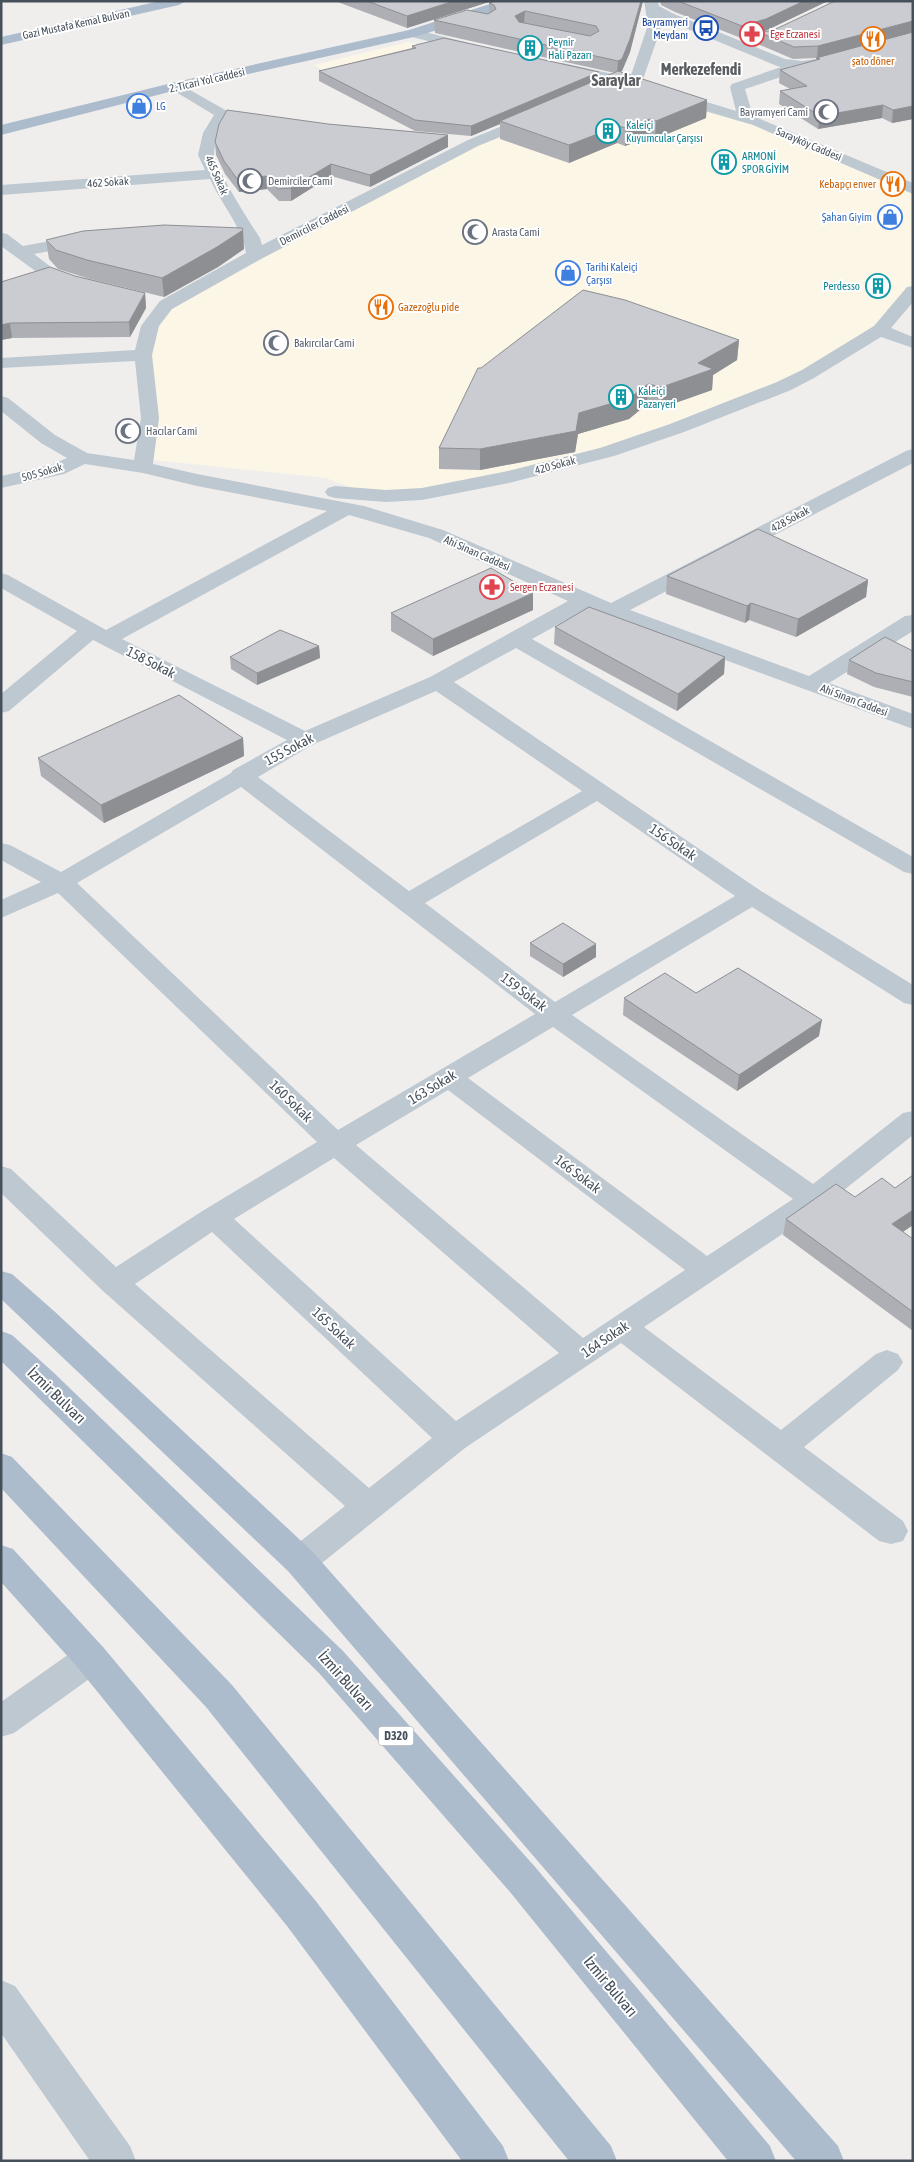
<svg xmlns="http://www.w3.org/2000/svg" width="914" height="2162" font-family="'Asap Condensed',sans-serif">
	<rect width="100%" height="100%" fill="#f0eeed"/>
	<!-- commercial -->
	<path fill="#fbf6e6" d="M408,42L429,47L327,72L314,65Z
		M620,80L758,122L913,190V291L880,330L808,374L677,428L422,494L355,489L326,478L153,460L143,355L166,305L473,143Z"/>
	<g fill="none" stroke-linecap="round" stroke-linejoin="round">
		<!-- minor -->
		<path fill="#bec8d0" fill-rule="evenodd" d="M644,1H658L659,6L674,14L785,59L802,61L834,56L839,57L841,60L839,63L805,69L745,89L753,116L913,183V194L753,125L626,88L616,83L558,70L556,67L558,64L563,63L630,78L648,25ZM661,18L777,66L781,67L732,84L730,87L736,111L642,82L662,25Z
			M413,29L477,45L479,48L472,52L408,36L406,33Z
			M176,82L227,111L230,114C223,126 215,139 214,153C214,167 251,224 260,238L262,245L468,140L529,115H539L542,118L539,121L478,146L261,259L172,309L159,326L152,355L159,418L153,464L197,474L364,506L443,530L611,603L906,451L913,449V463L630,610L809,676L905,616L913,615V631L829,683L913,714V729L586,609L532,639L913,857V874L904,872L516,648L454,682L761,891L913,985V1005L904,1003L752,907L572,1015L813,1184L903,1113L913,1111V1135L824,1206L644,1327L781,1430L876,1354L887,1350L898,1354L903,1362L898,1370L804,1447L903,1521L908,1531L903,1541L891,1544L879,1541L621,1343L465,1448L312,1571L300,1575L288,1571L283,1561L288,1551L345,1506L103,1291L1,1193V1166L11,1169L116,1267L204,1210L317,1142L58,893L1,918V900L41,882L1,860V843L10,845L61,872L231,773L233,770L287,740L93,640L9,711L1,713V694L77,631L1,588V573L8,575L106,630L327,511L197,486L143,473L85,464L64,474L1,488V476L51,465L67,458L41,443L1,411V396L8,398L55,435L87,453L134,460L141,418L135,361L1,368V358L135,350L141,326L160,301L246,253C242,226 221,204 210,179L1,195V185L205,170L198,155L203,133L214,115L171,89L169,86L171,83ZM349,515L429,538L568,601L430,677L305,731L122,639ZM436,691L582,791L409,891L258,777L312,745ZM241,787L535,1014L338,1130L77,883ZM597,801L735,896L555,1002L425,903ZM553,1027L793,1199L707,1256L468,1078ZM448,1090L685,1270L583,1338L356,1145ZM334,1158L559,1353L456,1421L234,1219ZM212,1232L432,1438L369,1488L135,1284Z
			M1,233L7,234L23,246L83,235L89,236L91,240L89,244L83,245L34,254L60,274L57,278H45L1,246Z
			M913,286V302L891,328L913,337V348L881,337L814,378L791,390L684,432L614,456L509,483L422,500L386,502L335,498L328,496L325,492L328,488L335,486L386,490L422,488L508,471L600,448L670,424L777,382L802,370L874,326L907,287Z
			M91,1643L103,1647L108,1658L103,1669L14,1733L1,1737V1702L79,1647Z
			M1,1980L15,1986L130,2146L136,2161H90L1,2033Z"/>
		<!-- major -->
		<path fill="#adbccc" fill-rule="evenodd" d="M160,1H186L179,5L1,45V37Z
			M499,1H521L519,4L418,36L177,90L1,135V125L176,82L409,30Z
			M1,1271L12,1274L54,1311L312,1551L838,2146L844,2161H796L288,1571L1,1299Z
			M1,1331L12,1335L53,1372L343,1651L536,1868L770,2146L776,2161H728L510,1892L319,1673L1,1361Z
			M1,1453L12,1457L232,1685L611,2146L617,2161H569L206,1707L1,1488Z
			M1,1545L13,1549L103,1647L315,1900L503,2146L509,2161H462L287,1926L79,1669L1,1582Z"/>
	</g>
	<!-- wall -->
	<path fill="#aeafb5" d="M335,1H492L407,28Z
		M643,1L630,52L622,71L620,72L707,100L706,118L655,139L649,137L625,146L617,143L569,163L500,139V124L471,136L415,131L319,81V71L412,48V46L599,72V79L615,73L435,33L434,20L488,14H489V3Z
		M660,1H828L765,31L741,38L675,12L661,5Z
		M913,1V119L892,123L882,118L818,129L779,104L780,91L790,89L779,83L780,70L816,60V58L793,59L760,45L761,33L778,28Z
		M328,124L448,135V147L370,187L331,176L291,201H279L267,189L239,192L225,174L216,155L215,142Z
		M46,240L244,249L218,267L164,297L90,279L58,269L49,259Z
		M75,276L145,293L146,308L130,337L12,338L1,340V282Z
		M739,340L737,360L713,375L712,390L661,408L647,404L629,419L578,434L575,452L480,470L439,469V448L481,368Z
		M667,576L868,580L866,597L796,637L749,620L745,623L666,594Z
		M533,593V610L433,656L391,631V613Z
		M555,627L725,657L724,674L677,711L554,644Z
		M319,646L320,658L257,685L231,669L230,657Z
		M913,651V697L874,687L847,674L849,660Z
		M243,738L244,756L104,823L41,776L38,758Z
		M530,943L596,944V957L563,977L530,956Z
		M624,998L819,1036L737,1091L623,1015Z
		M855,1197L913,1225L903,1232L913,1239V1331L783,1235L786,1219Z"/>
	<!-- shaded-wall -->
	<path fill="#8d8f93" d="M454,1H492L407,28V16Z
		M641,1H643L630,52L622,71L617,73L618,61Z
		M804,1H828L765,31L741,38L742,26Z
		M525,11L524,23L515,29V16Z
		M913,21V33L817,58L818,46Z
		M599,72V82L500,121V124L471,136V126Z
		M707,100L706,118L655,139L656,121Z
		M883,105L882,118L818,129L820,116Z
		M913,106V119L892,123L893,110Z
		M650,119L649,137L625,146L626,128Z
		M618,126L617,143L569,163V145Z
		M448,135V147L370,187V175Z
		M331,164V176L291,201V188Z
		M266,176L267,189L239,192L238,180Z
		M243,230L244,249L218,267L164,297L162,278Z
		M145,293L146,308L130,337L129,322Z
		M10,323L12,338L1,340V325Z
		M739,340L737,360L713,375L712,390L661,408L662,387L698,363Z
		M648,384L647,404L629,419L578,434L575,452L480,470V449L579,413Z
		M868,580L866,597L796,637L798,619Z
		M533,593V610L433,656V639Z
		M751,603L749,620L745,623L747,606Z
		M319,646L320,658L257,685V673Z
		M725,657L724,674L677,711L678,694Z
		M243,738L244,756L104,823L101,805Z
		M596,944V957L563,977V964Z
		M822,1020L819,1036L737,1091L739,1075Z
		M913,1210V1225L889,1241L892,1224Z"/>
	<!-- building -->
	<path fill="#caccd2" stroke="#8d8f93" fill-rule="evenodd" d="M367,1H454L407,16Z
		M496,1H641L630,39L622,59L618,61L434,20L467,10L488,14L496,9L494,5L489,3ZM525,11L596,26L599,31L590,36L519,22L515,16Z
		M678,1H804L766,19L742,26Z
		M835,1H913V21L818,46L794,47L761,33L778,28Z
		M913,32V106L893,110L883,105L820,116L780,91L807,86L780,70L820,59L816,58Z
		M444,38L599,72L471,126L415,120L319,71L416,48L412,46Z
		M618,71L707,100L656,121L650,119L626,128L618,126L569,145L500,121Z
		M227,110L328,124L448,135L370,175L331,164L291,188L278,189L266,176L238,180L224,161L215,142L219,124Z
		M164,225L242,228L243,230L217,247L162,278L87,260L56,250L46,240L83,231Z
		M50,267L75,276L145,293L129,322L10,323L1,325V282Z
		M583,290L625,300L739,340L698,363L713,369L662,387L648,384L630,398L579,413L576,431L480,449L439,448L478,368H481Z
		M758,529L868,580L798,619L751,603L747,606L667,576Z
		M491,568L533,593L433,639L391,613Z
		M589,607L725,657L678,694L555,627Z
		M280,630L319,646L257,673L230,657Z
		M885,637L913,651V682L876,673L849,660Z
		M179,695L243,738L101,805L38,758Z
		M563,923L596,944L563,964L530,943Z
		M738,968L822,1020L739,1075L624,998L665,973L696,993Z
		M913,1175V1210L892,1224L913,1239V1312L786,1219L836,1184L855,1197L882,1178L895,1188Z"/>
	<!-- icons -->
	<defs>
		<symbol id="bus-ring" viewBox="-11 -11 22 22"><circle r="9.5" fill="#fff" stroke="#1a4fb4" stroke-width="1.5"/><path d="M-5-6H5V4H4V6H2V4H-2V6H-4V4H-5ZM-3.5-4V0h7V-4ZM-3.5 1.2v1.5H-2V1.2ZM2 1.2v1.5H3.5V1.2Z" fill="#1a4fb4"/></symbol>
		<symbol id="pharmacy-ring" viewBox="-11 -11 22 22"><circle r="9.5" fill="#fff" stroke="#e0444e" stroke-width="1.5"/><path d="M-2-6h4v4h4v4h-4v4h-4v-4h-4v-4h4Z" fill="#e0444e"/></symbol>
		<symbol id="restaurant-ring" viewBox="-11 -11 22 22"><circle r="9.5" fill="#fff" stroke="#e8710a" stroke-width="1.5"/><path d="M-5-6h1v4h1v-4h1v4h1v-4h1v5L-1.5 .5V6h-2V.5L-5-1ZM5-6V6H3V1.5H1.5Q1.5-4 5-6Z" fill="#e8710a"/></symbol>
		<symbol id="building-ring" viewBox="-11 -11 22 22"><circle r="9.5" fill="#fff" stroke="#0f9aa8" stroke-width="1.5"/><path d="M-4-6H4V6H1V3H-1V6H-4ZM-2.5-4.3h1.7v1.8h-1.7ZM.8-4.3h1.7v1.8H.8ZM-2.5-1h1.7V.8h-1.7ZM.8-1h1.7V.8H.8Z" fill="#0f9aa8"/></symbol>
		<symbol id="shop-ring" viewBox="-11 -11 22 22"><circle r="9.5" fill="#fff" stroke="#3f7fe0" stroke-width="1.5"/><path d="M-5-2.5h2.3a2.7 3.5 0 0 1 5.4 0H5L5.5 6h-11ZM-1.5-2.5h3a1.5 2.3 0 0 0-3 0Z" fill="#3f7fe0"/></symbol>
		<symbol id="mosque-ring" viewBox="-11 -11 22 22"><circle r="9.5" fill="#fff" stroke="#6b7280" stroke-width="1.5"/><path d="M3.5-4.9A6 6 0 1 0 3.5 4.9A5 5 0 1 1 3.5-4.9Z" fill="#6b7280"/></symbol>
	</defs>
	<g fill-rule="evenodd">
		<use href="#bus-ring" x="692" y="14" width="28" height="28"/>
		<use href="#pharmacy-ring" x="738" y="20" width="28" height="28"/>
		<use href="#restaurant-ring" x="859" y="25" width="28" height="28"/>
		<use href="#building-ring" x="516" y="34" width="28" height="28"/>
		<use href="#shop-ring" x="125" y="92" width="28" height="28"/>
		<use href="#mosque-ring" x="812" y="98" width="28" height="28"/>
		<use href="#building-ring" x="594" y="117" width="28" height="28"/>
		<use href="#building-ring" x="710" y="148" width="28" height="28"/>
		<use href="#mosque-ring" x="236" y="167" width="28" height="28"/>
		<use href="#restaurant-ring" x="879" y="170" width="28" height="28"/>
		<use href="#shop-ring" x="876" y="203" width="28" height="28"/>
		<use href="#mosque-ring" x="461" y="218" width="28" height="28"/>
		<use href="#shop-ring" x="554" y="259" width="28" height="28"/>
		<use href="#building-ring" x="864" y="272" width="28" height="28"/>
		<use href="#restaurant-ring" x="367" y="293" width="28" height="28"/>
		<use href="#mosque-ring" x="262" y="329" width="28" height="28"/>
		<use href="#building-ring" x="607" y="383" width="28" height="28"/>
		<use href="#mosque-ring" x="114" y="417" width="28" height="28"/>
		<use href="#pharmacy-ring" x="478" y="573" width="28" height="28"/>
	</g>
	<g text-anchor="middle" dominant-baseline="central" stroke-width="4" stroke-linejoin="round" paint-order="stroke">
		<!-- far-transit labels -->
		<g font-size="11" fill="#164399" stroke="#fff" text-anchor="end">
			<text x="688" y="22">Bayramyeri<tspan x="688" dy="13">Meydanı</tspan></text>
		</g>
		<!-- far-street labels -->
		<g font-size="11" fill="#46505b" stroke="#fff">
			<text transform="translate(76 24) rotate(-12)">Gazi Mustafa Kemal Bulvan</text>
			<text transform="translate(207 80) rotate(-13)">2. Ticari Yol caddesi</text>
			<text transform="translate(809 144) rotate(23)">Sarayköy Caddesi</text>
			<text transform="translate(217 175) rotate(66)">465 Sokak</text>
			<text transform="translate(108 182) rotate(-4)">462 Sokak</text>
			<text transform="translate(314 225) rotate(-27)">Demirciler Caddesi</text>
			<text transform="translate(555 465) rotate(-15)">420 Sokak</text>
			<text transform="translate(42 472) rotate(-16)">505 Sokak</text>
			<text transform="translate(790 519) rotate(-28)">428 Sokak</text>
			<text transform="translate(477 553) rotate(24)">Ahi Sinan Caddesi</text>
			<text transform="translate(854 700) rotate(21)">Ahi Sinan Caddesi</text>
		</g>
		<!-- far-health labels -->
		<g font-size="11" fill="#be3a42" stroke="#fff" text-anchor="start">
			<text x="770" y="34">Ege Eczanesi</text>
			<text x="510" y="587">Sergen Eczanesi</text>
		</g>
		<!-- far-culture labels -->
		<g font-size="11" fill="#0d838f" stroke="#fff" text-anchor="start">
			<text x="548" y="42">Peynir<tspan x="548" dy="13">Hali Pazarı</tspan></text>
			<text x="626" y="125">Kaleiçi<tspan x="626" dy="13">Kuyumcular Çarşısı</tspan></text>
			<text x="742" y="156">ARMONİ<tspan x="742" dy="13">SPOR GİYİM</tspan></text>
			<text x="860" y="286" text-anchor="end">Perdesso</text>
			<text x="638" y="391">Kaleiçi<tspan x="638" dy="13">Pazaryeri</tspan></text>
		</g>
		<!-- far-food labels -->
		<g font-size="11" fill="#c56008" stroke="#fff">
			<text x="873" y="61">şato döner</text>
			<text x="876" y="184" text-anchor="end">Kebapçı enver</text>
			<text x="398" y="307" text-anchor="start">Gazezoğlu pide</text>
		</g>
		<!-- far-shop labels -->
		<g font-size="11" fill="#366cbe" stroke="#fff" text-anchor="start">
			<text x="156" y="106">LG</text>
			<text x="872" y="217" text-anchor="end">Şahan Giyim</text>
			<text x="586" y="267">Tarihi Kaleiçi<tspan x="586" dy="13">Çarşısı</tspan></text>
		</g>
		<!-- far-worship labels -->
		<g font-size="11" fill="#5b616d" stroke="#fff" text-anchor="start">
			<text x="808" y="112" text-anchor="end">Bayramyeri Cami</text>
			<text x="268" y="181">Demirciler Cami</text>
			<text x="492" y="232">Arasta Cami</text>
			<text x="294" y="343">Bakırcılar Cami</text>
			<text x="146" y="431">Hacılar Cami</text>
		</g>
		<!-- shield labels -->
		<rect fill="#fff" stroke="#7e848c" stroke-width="1" x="378.5" y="1726.5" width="35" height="19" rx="4"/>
		<g font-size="12" font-weight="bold" fill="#46505b">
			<text x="396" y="1736">D320</text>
		</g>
		<!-- street labels -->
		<g font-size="14" fill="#46505b" stroke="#fff">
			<text transform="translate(151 662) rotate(27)">158 Sokak</text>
			<text transform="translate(289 749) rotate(-28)">155 Sokak</text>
			<text transform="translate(673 842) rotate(34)">156 Sokak</text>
			<text transform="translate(524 992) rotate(37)">159 Sokak</text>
			<text transform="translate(432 1087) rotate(-31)">163 Sokak</text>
			<text transform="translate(291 1101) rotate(44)">160 Sokak</text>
			<text transform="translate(578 1174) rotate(37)">166 Sokak</text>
			<text transform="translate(334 1328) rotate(43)">165 Sokak</text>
			<text transform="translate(605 1339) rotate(-34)">164 Sokak</text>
		</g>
		<!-- far-district labels -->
		<g font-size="16" font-weight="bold" fill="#5a5e62" stroke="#fff">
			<text x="701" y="69">Merkezefendi</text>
			<text x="616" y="80">Saraylar</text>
		</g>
		<!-- near-street labels -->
		<g font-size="16" fill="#46505b" stroke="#fff">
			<text transform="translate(57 1395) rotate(44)">İzmir Bulvarı</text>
			<text transform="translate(346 1680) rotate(48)">İzmir Bulvarı</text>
			<text transform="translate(611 1986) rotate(50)">İzmir Bulvarı</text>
		</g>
	</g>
	<!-- border -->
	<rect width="914" height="2162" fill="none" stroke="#46505b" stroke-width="5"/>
</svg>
